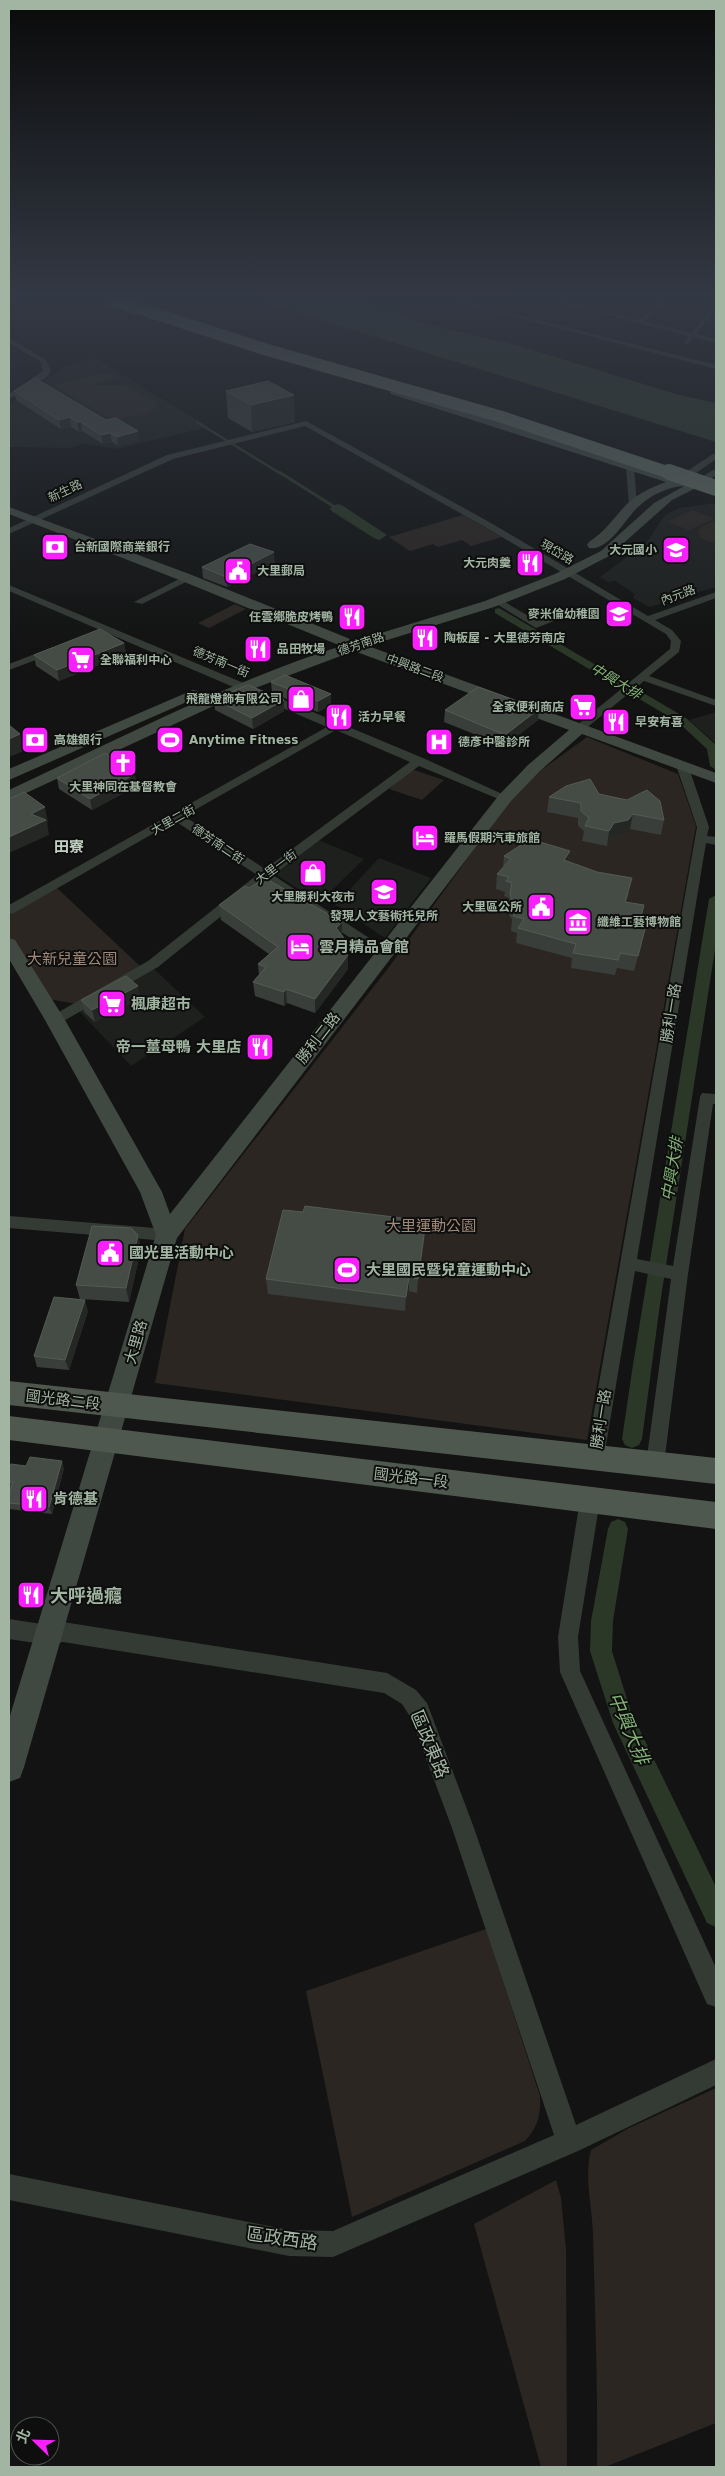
<svg xmlns="http://www.w3.org/2000/svg" width="725" height="2476" font-family="'DejaVu Sans','Noto Sans TC',sans-serif">
	<rect width="100%" height="100%" fill="#121312"/>
	<!-- built -->
	<path fill="#1e201e" d="M95,358L208,427L117,449L84,444L69,448L9,447V404L66,366Z
		M716,503V587L650,607L633,598L635,594L615,581L608,582L600,577L647,542L665,515L680,508Z
		M716,712V749L714,742L689,720Z
		M316,839L364,859L319,903L277,875L276,871Z
		M379,858L431,878L385,938L335,905Z
		M152,967L205,1017L131,1066L79,1011Z"/>
	<!-- green -->
	<path fill="#2b2622" d="M106,373L116,378L90,385H124L156,402L157,407L146,415L123,417L126,419L116,422L53,385Z
		M692,510L714,519L689,530L667,522Z
		M463,515L502,537L471,546L462,540L438,547L433,544L410,551L389,537Z
		M716,520V544L701,538L698,532L701,527Z
		M235,604L246,609L209,628L198,623Z
		M587,737L678,774L696,826L587,1440L155,1383L185,1229L389,967L509,801L540,771Z
		M411,769L444,780L422,800L389,789Z
		M57,888L140,966L77,1004L48,999L9,936V914Z
		M486,1929L540,2096C541,2115 538,2127 525,2141L352,2217L306,1991Z
		M716,2088V2423L605,2467H597C598,2389 595,2312 593,2234C592,2206 584,2177 591,2150L629,2128Z
		M556,2180L561,2198L566,2249L567,2467H541L474,2224Z"/>
	<!-- water -->
	<path fill="#2b3827" d="M256,300H364L429,325L516,345L679,395L716,403V442Z"/>
	<g fill="none" stroke-linecap="round" stroke-linejoin="round">
		<!-- stream-far1 -->
		<path stroke="#2b3827" stroke-width="2.5" d="M197,422L281,474"/>
		<!-- stream -->
		<path stroke="#2b3827" stroke-width="3" d="M279,472L338,509"/>
		<!-- canal -->
		<path fill="#2b3827" fill-rule="evenodd" d="M499,608L686,718L716,745V770L710,766L707,749L678,722L495,613V609Z
			M716,895V943L660,1304L642,1439L639,1445L632,1448L625,1445L622,1439L632,1371L709,899Z
			M618,1519L625,1522L628,1529L613,1621L612,1651L631,1712L716,1887V1927L707,1923L613,1723L590,1651L591,1621L608,1529L611,1522Z"/>
		<!-- river -->
		<path fill="#2b3827" fill-rule="evenodd" d="M338,504L343,506L387,535L379,540L374,538L333,512L330,509L333,506Z"/>
		<!-- street -->
		<path fill="#343b35" fill-rule="evenodd" d="M450,300H459L716,365V369Z
			M550,300H559L639,320L658,300H664L645,321L691,333L716,302V308L696,334L716,339V343L694,337L688,344H684L688,336Z
			M9,338L46,360L51,371L47,377L9,399V394L43,371L41,362L9,343Z
			M306,421L491,523L648,616L716,592V598L655,620L672,630L681,641L679,652L649,676L716,700V706L644,681L584,730H576V726L670,649L671,641L666,634L485,527L305,426L173,459L9,534V528L167,455Z
			M713,454H716V459L689,478H683V474Z
			M630,464L634,466L637,505L633,508L629,505L626,466Z
			M713,470H716V475L705,483H699V479Z
			M187,575L192,578L190,580L142,604L134,602Z
			M9,585L423,758L511,798L505,801L501,800L419,766L273,875L389,951L391,954L389,957H379L265,881L158,967L60,1023H50L48,1020L50,1017L148,961L257,875L175,821L14,913L9,914V905L327,727L9,591ZM336,730L410,762L265,869L184,816Z
			M498,598L537,621L569,610L574,613L536,628L495,603V599Z
			M53,647L58,650L57,652L9,670V664Z
			M682,762L688,765L709,827L707,836L716,837V845L706,843L637,1259L673,1266L700,1097L702,1093L716,1094V1104H713L688,1274L664,1464L662,1470L655,1472L648,1470L646,1464L671,1279L635,1271L604,1457L602,1463L595,1465L588,1463L586,1457L697,827L676,765Z
			M9,1216L167,1229L173,1231L175,1235L173,1239L167,1241L9,1228Z
			M590,1491L597,1494L600,1500L578,1637L580,1671L716,1968V2007L707,2004L560,1672L558,1637L580,1500L583,1494Z
			M9,1619L48,1625L63,1622L387,1673L416,1690L427,1703L474,1828L576,2125L716,2059V2085L578,2151L333,2257L289,2256L9,2200V2174L289,2230L333,2231L554,2135L452,1828L411,1718L402,1704L384,1693L63,1642L48,1645L9,1639Z"/>
		<!-- secondary -->
		<path fill="#404941" fill-rule="evenodd" d="M97,300H108L141,313L134,315Z
			M395,389L685,481V485L698,479H706V483L672,500L609,556L565,579L494,607L368,646L716,773V783L582,734L540,771L511,801L177,1238L24,1767L20,1778L9,1782V1719L156,1235L140,1192L45,1020L9,959V938L15,940L65,1020L162,1192L170,1214L499,795L528,765L569,730L354,651L237,695L9,801V790C118,739 226,683 341,646L182,581L9,514V507L192,575L355,641L485,601L555,574L601,551L654,503L684,486C667,487 651,495 638,507C626,518 608,552 589,548L587,545L589,542C607,530 613,518 628,503C639,493 652,487 666,482L391,394L390,392Z
			M193,690L198,691L200,694L198,697L9,780V769Z"/>
		<!-- primary -->
		<path fill="#4e584f" fill-rule="evenodd" d="M9,1381L716,1458V1484L9,1405Z
			M9,1416L716,1502V1529L9,1440Z"/>
		<!-- highway-bridge-far1 -->
		<path stroke="#5e6a5f" stroke-width="12" d="M114,300L264,349L502,417L673,474"/>
		<!-- highway-bridge -->
		<path stroke="#5e6a5f" stroke-width="16" d="M669,472L716,488"/>
	</g>
	<!-- wall -->
	<path fill="#3a3e3a" d="M14,391L139,441L118,446L112,442L103,444L82,431L79,432L71,427L61,429L16,400Z
		M226,391L295,422L252,432L228,418Z
		M275,563L227,587L203,578L202,567Z
		M124,643L126,654L59,681L36,666L34,655Z
		M271,682L331,694V705L318,712L272,693Z
		M214,699L284,700V711L253,729L215,710Z
		M539,709L538,720L504,746L444,722L445,710Z
		M57,778L137,786L92,810L59,789Z
		M599,794L664,820L661,835L630,829L625,835L611,838L607,846L582,841L584,831L578,826V818L547,812L549,797Z
		M570,851L568,862L629,893L626,902L644,905L639,928L642,944L634,971L617,968L615,975L571,968L572,958L516,943L517,933L511,931L512,919L510,917L508,908L509,898L504,896L505,892L496,889L497,874L503,868L504,856Z
		M219,905L342,922V935L344,938V953H343L348,969L315,1013L287,1003L284,1006L255,996L253,982L259,975L258,964L269,954L221,920Z
		M140,998L95,1022L84,1012L81,1000Z
		M138,1235L141,1249L129,1302L80,1299L76,1285Z
		M425,1235L417,1293L409,1291L405,1311L268,1294L266,1279Z
		M88,1311L69,1370L37,1367L34,1356Z
		M26,1466L64,1468L52,1514L9,1509V1494L11,1488H9V1469Z"/>
	<!-- shaded-wall -->
	<path fill="#252725" d="M294,395L295,422L252,432L251,405Z
		M70,417L71,427L61,429L59,420Z
		M77,422H81L82,431L79,432Z
		M138,431L139,441L118,446L117,437Z
		M110,433L112,442L103,444L101,435Z
		M274,552L275,563L227,587L226,577Z
		M124,643L126,654L59,681L57,670Z
		M331,694V705L318,712V701Z
		M284,700V711L253,729L252,718Z
		M539,709L538,720L504,746L505,735Z
		M20,734L24,751L9,757V739Z
		M135,774L137,786L92,810L90,799Z
		M45,807L48,822H47L49,835L9,853V837L31,814Z
		M633,814L630,829L625,835L611,838L607,846L609,831L614,823Z
		M570,851L567,866L564,860Z
		M644,905L641,920L635,943L638,928Z
		M342,922V936L336,928Z
		M645,929L642,944L634,971L638,956Z
		M344,938V953L331,964V950Z
		M348,955V969L315,1013V999Z
		M138,986L140,998L95,1022L92,1010Z
		M286,989L287,1003L284,1006V992Z
		M426,1221L425,1235L417,1293L418,1279Z
		M138,1235L141,1249L129,1302L126,1288Z
		M409,1277V1291L405,1311L406,1297Z
		M85,1300L88,1311L69,1370L65,1360Z
		M62,1461L64,1468L52,1514L49,1507Z"/>
	<!-- building -->
	<path fill="#454b45" stroke="#545b54" d="M35,378L106,420L116,418L138,431L117,437L110,433L101,435L81,422H77L70,417L59,420L14,391Z
		M268,381L294,395L251,405L226,391Z
		M250,544L274,552L226,577L202,567Z
		M100,629L124,643L57,670L34,655Z
		M285,675L331,694L318,701L271,682Z
		M248,685L284,700L252,718L214,699Z
		M478,687L539,709L505,735L445,710Z
		M9,725L20,734L9,739Z
		M105,753L135,774L90,799L57,778Z
		M590,779L599,794L627,800L647,790L660,801L664,820L633,814L628,820L614,823L609,831L585,826L589,818L581,811V803L549,797L566,786Z
		M24,792L45,807L31,814L46,820L9,837V799Z
		M530,839L570,851L564,860L597,872L632,878L625,902L644,905L638,928L645,929L638,956L620,953L618,960L573,953L576,944L518,928L524,919L513,916L519,909L512,902L510,893L512,883L506,881L509,877L497,874L511,859L504,856Z
		M265,878L342,922L336,928L344,938L331,950L348,955L315,999L286,989L284,992L253,982L266,967L258,964L278,947L219,905L245,886L249,888Z
		M126,976L138,986L92,1010L81,1000Z
		M305,1206L426,1221L418,1279L409,1277L406,1297L266,1279L283,1210L303,1212Z
		M92,1226L131,1228L138,1235L126,1288L76,1285Z
		M54,1297L85,1300L65,1360L34,1356Z
		M30,1457L62,1461L49,1507L9,1503V1494L13,1482H9V1469L11,1464L26,1466Z"/>
	<!-- sky -->
	<linearGradient id="sky" x2="0" y2="1"><stop stop-color="#0a0a0a"/><stop offset="0.46" stop-color="#333944"/><stop offset="1" stop-color="#333944" stop-opacity="0"/></linearGradient>
	<rect width="725" height="646" fill="url(#sky)"/>
	<!-- icons -->
	<defs>
		<symbol id="bank-square" viewBox="-11 -11 22 22"><rect x="-9" y="-9" width="18" height="18" rx="4" fill="#fa20fd" stroke="#0d0e0d"/><path d="M-6-4H6V4H-6ZM0-2.3a2.3 2.3 0 1 0 0 4.6a2.3 2.3 0 1 0 0-4.6Z" fill="#fff"/></symbol>
		<symbol id="school-square" viewBox="-11 -11 22 22"><rect x="-9" y="-9" width="18" height="18" rx="4" fill="#fa20fd" stroke="#0d0e0d"/><path d="M0-5L7-2L0 1L-7-2ZM-4 1L0 2.5L4 1V4Q0 6-4 4Z" fill="#fff"/></symbol>
		<symbol id="restaurant-square" viewBox="-11 -11 22 22"><rect x="-9" y="-9" width="18" height="18" rx="4" fill="#fa20fd" stroke="#0d0e0d"/><path d="M-5-6h1v4h1v-4h1v4h1v-4h1v5L-1.5 .5V6h-2V.5L-5-1ZM5-6V6H3V1.5H1.5Q1.5-4 5-6Z" fill="#fff"/></symbol>
		<symbol id="civic-square" viewBox="-11 -11 22 22"><rect x="-9" y="-9" width="18" height="18" rx="4" fill="#fa20fd" stroke="#0d0e0d"/><path d="M-.6-6.5H3V-4.5H.6V-3L4-1V1h2V6H-6V1h2V-1L-.6-3ZM-1.2 2.5V6h2.4V2.5Z" fill="#fff"/></symbol>
		<symbol id="supermarket-square" viewBox="-11 -11 22 22"><rect x="-9" y="-9" width="18" height="18" rx="4" fill="#fa20fd" stroke="#0d0e0d"/><path d="M-6-5.5h2.5l.6 2H6L4.5 2H-2.5L-4.4-4H-6ZM-1.5 3.2a1.3 1.3 0 1 0 .1 0ZM3 3.2a1.3 1.3 0 1 0 .1 0Z" fill="#fff"/></symbol>
		<symbol id="shop-square" viewBox="-11 -11 22 22"><rect x="-9" y="-9" width="18" height="18" rx="4" fill="#fa20fd" stroke="#0d0e0d"/><path d="M-5-2.5h2.3a2.7 3.5 0 0 1 5.4 0H5L5.5 6h-11ZM-1.5-2.5h3a1.5 2.3 0 0 0-3 0Z" fill="#fff"/></symbol>
		<symbol id="stadium-square" viewBox="-11 -11 22 22"><rect x="-9" y="-9" width="18" height="18" rx="4" fill="#fa20fd" stroke="#0d0e0d"/><path d="M0-5a6.5 5 0 1 0 0 10a6.5 5 0 1 0 0-10ZM-3.5-1.8h7v3.6h-7Z" fill="#fff"/></symbol>
		<symbol id="hospital-square" viewBox="-11 -11 22 22"><rect x="-9" y="-9" width="18" height="18" rx="4" fill="#fa20fd" stroke="#0d0e0d"/><path d="M-5-5h3v3.5h4V-5h3V5h-3V1.5h-4V5h-3Z" fill="#fff"/></symbol>
		<symbol id="church-square" viewBox="-11 -11 22 22"><rect x="-9" y="-9" width="18" height="18" rx="4" fill="#fa20fd" stroke="#0d0e0d"/><path d="M-1.2-6h2.4v3.5h3.3v2.4h-3.3V6h-2.4V-.1h-3.3v-2.4h3.3Z" fill="#fff"/></symbol>
		<symbol id="hotel-square" viewBox="-11 -11 22 22"><rect x="-9" y="-9" width="18" height="18" rx="4" fill="#fa20fd" stroke="#0d0e0d"/><path d="M-6-4.5h1.5V1H6V5H4.5V3h-9V5H-6ZM-4 0a1.8 1.8 0 1 1 3.6 0ZM.5 0V-2.5h3Q6-2.5 6 0Z" fill="#fff"/></symbol>
		<symbol id="museum-square" viewBox="-11 -11 22 22"><rect x="-9" y="-9" width="18" height="18" rx="4" fill="#fa20fd" stroke="#0d0e0d"/><path d="M0-6L6-3V-2H-6V-3ZM-5-1h2V3h-2ZM-1-1h2V3h-2ZM3-1h2V3H3ZM-6 4H6V6H-6Z" fill="#fff"/></symbol>
	</defs>
	<g fill-rule="evenodd">
		<use href="#bank-square" x="39" y="531" width="32" height="32"/>
		<use href="#school-square" x="660" y="534" width="32" height="32"/>
		<use href="#restaurant-square" x="514" y="547" width="32" height="32"/>
		<use href="#civic-square" x="222" y="555" width="32" height="32"/>
		<use href="#school-square" x="603" y="598" width="32" height="32"/>
		<use href="#restaurant-square" x="336" y="601" width="32" height="32"/>
		<use href="#restaurant-square" x="409" y="622" width="32" height="32"/>
		<use href="#restaurant-square" x="242" y="633" width="32" height="32"/>
		<use href="#supermarket-square" x="65" y="644" width="32" height="32"/>
		<use href="#shop-square" x="285" y="683" width="32" height="32"/>
		<use href="#supermarket-square" x="567" y="691" width="32" height="32"/>
		<use href="#restaurant-square" x="323" y="701" width="32" height="32"/>
		<use href="#restaurant-square" x="600" y="706" width="32" height="32"/>
		<use href="#bank-square" x="19" y="724" width="32" height="32"/>
		<use href="#stadium-square" x="154" y="724" width="32" height="32"/>
		<use href="#hospital-square" x="423" y="726" width="32" height="32"/>
		<use href="#church-square" x="107" y="747" width="32" height="32"/>
		<use href="#hotel-square" x="409" y="822" width="32" height="32"/>
		<use href="#shop-square" x="297" y="857" width="32" height="32"/>
		<use href="#school-square" x="368" y="876" width="32" height="32"/>
		<use href="#civic-square" x="525" y="891" width="32" height="32"/>
		<use href="#museum-square" x="562" y="906" width="32" height="32"/>
		<use href="#hotel-square" x="284" y="931" width="32" height="32"/>
		<use href="#supermarket-square" x="96" y="988" width="32" height="32"/>
		<use href="#restaurant-square" x="244" y="1031" width="32" height="32"/>
		<use href="#civic-square" x="94" y="1237" width="32" height="32"/>
		<use href="#stadium-square" x="331" y="1254" width="32" height="32"/>
		<use href="#restaurant-square" x="18" y="1483" width="32" height="32"/>
		<use href="#restaurant-square" x="15" y="1579" width="32" height="32"/>
	</g>
	<g text-anchor="middle" dominant-baseline="central" stroke-width="4" stroke-linejoin="round" paint-order="stroke">
		<!-- far-street labels -->
		<g font-size="12" fill="#a2b5a2" stroke="#0d0e0d">
			<text transform="translate(65 491) rotate(-25)">新生路</text>
			<text transform="translate(557 552) rotate(30)">現岱路</text>
			<text transform="translate(678 595) rotate(-20)">內元路</text>
			<text transform="translate(361 644) rotate(-19)">德芳南路</text>
			<text transform="translate(221 662) rotate(23)">德芳南一街</text>
			<text transform="translate(415 668) rotate(20)">中興路二段</text>
			<text transform="translate(173 820) rotate(-29)">大里二街</text>
			<text transform="translate(218 844) rotate(34)">德芳南二街</text>
			<text transform="translate(276 867) rotate(-37)">大里一街</text>
		</g>
		<!-- far-poi labels -->
		<g font-size="12" font-weight="bold" fill="#a2b5a2" stroke="#0d0e0d" text-anchor="start">
			<text x="74" y="547">台新國際商業銀行</text>
			<text x="657" y="550" text-anchor="end">大元國小</text>
			<text x="511" y="563" text-anchor="end">大元肉羹</text>
			<text x="257" y="571">大里郵局</text>
			<text x="600" y="614" text-anchor="end">麥米倫幼稚園</text>
			<text x="333" y="617" text-anchor="end">任雲鄉脆皮烤鴨</text>
			<text x="444" y="638">陶板屋 - 大里德芳南店</text>
			<text x="277" y="649">品田牧場</text>
			<text x="100" y="660">全聯福利中心</text>
			<text x="282" y="699" text-anchor="end">飛龍燈飾有限公司</text>
			<text x="564" y="707" text-anchor="end">全家便利商店</text>
			<text x="358" y="717">活力早餐</text>
			<text x="635" y="722">早安有喜</text>
			<text x="54" y="740">高雄銀行</text>
			<text x="189" y="740">Anytime Fitness</text>
			<text x="458" y="742">德彥中醫診所</text>
			<text x="123" y="787" text-anchor="middle">大里神同在基督教會</text>
			<text x="444" y="838">羅馬假期汽車旅館</text>
			<text x="313" y="897" text-anchor="middle">大里勝利大夜市</text>
			<text x="522" y="907" text-anchor="end">大里區公所</text>
			<text x="384" y="916" text-anchor="middle">發現人文藝術托兒所</text>
			<text x="597" y="922">纖維工藝博物館</text>
		</g>
		<!-- far-water labels -->
		<g font-size="14" font-style="italic" fill="#83b376" stroke="#0d0e0d">
			<text transform="translate(616 681) rotate(31)">中興大排</text>
		</g>
		<!-- far-quarter labels -->
		<g font-size="15" font-weight="bold" fill="#c3d1c4" stroke="#0d0e0d">
			<text x="69" y="847">田寮</text>
		</g>
		<!-- poi labels -->
		<g font-size="15" font-weight="bold" fill="#a2b5a2" stroke="#0d0e0d" text-anchor="start">
			<text x="319" y="947">雲月精品會館</text>
			<text x="131" y="1004">楓康超市</text>
			<text x="241" y="1047" text-anchor="end">帝一薑母鴨 大里店</text>
			<text x="129" y="1253">國光里活動中心</text>
			<text x="366" y="1270">大里國民暨兒童運動中心</text>
			<text x="53" y="1499">肯德基</text>
		</g>
		<!-- park labels -->
		<g font-size="15" fill="#a18878" stroke="#0d0e0d">
			<text x="72" y="959">大新兒童公園</text>
			<text x="431" y="1226">大里運動公園</text>
		</g>
		<!-- street labels -->
		<g font-size="15" fill="#a2b5a2" stroke="#0d0e0d">
			<text transform="translate(671 1013) rotate(-81)">勝利一路</text>
			<text transform="translate(318 1038) rotate(-52)">勝利二路</text>
			<text transform="translate(136 1342) rotate(-74)">大里路</text>
			<text transform="translate(63 1400) rotate(7)">國光路二段</text>
			<text transform="translate(601 1419) rotate(-81)">勝利一路</text>
			<text transform="translate(411 1478) rotate(7)">國光路一段</text>
		</g>
		<!-- water labels -->
		<g font-size="16" font-style="italic" fill="#83b376" stroke="#0d0e0d">
			<text transform="translate(672 1169) rotate(-81)">中興大排</text>
		</g>
		<!-- near-poi labels -->
		<g font-size="18" font-weight="bold" fill="#a2b5a2" stroke="#0d0e0d" text-anchor="start">
			<text x="50" y="1595">大呼過癮</text>
		</g>
		<!-- near-street labels -->
		<g font-size="18" fill="#a2b5a2" stroke="#0d0e0d">
			<text transform="translate(430 1744) rotate(67)">區政東路</text>
			<text transform="translate(282 2238) rotate(8)">區政西路</text>
		</g>
		<!-- near-water labels -->
		<g font-size="19" font-style="italic" fill="#83b376" stroke="#0d0e0d">
			<text transform="translate(629 1728) rotate(67)">中興大排</text>
		</g>
	</g>
	<!-- border -->
	<rect width="725" height="2476" fill="none" stroke="#a2b5a2" stroke-width="20"/>
	<!-- north arrow -->
	<g transform="translate(35 2441) rotate(293)"><circle r="24" fill="#0d0e0d" stroke="#495149"/>
	<path d="M0-4L9 19L0 12L-9 19Z" fill="#fa20fd"/>
	<text y="-8" font-size="14" font-weight="bold" text-anchor="middle" fill="#a2b5a2">北</text>
	</g>
</svg>
